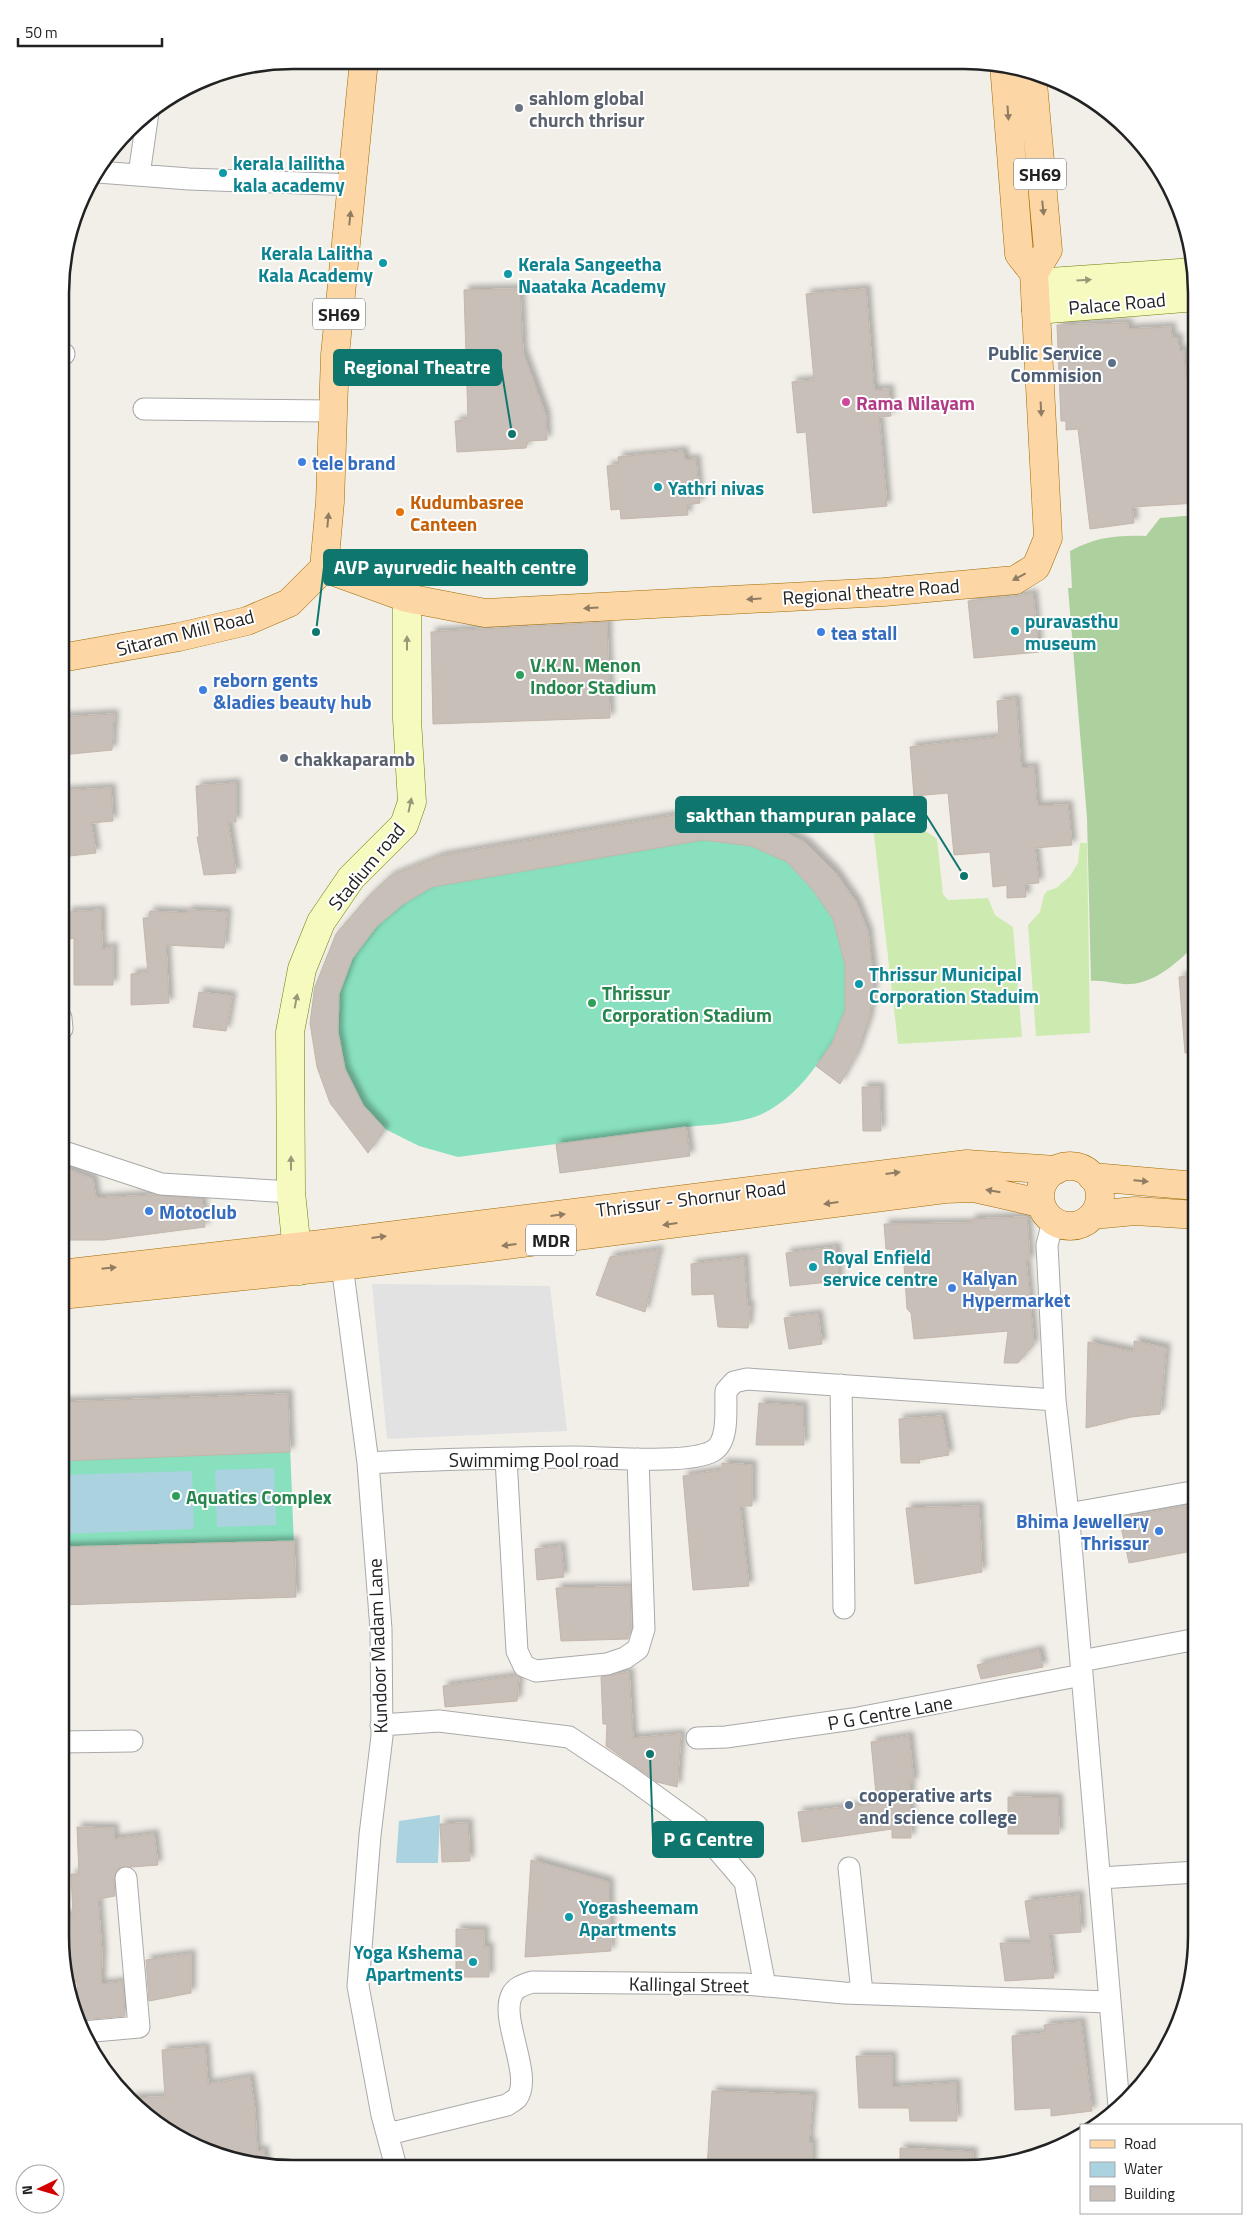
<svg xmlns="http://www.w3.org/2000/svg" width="1257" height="2229" font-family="'Titillium Web',sans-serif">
	<defs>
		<filter id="shadow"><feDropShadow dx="4.5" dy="-4.5" stdDeviation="2.5" flood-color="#0004"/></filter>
	</defs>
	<rect width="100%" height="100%" fill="#f2efe9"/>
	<!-- grass -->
	<path fill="#cdebb0" d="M901,814L937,839L943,894L948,900L988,898L995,915L1013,927L1022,1037L898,1044L872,818Z
		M1080,843H1087L1090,1033L1036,1036L1028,925L1040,912L1044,895L1047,891L1056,888L1070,876L1078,863Z"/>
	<!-- forest -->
	<path fill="#add19e" d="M1197,515V943C1179,961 1157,982 1131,984C1118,985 1105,980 1091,981L1087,818L1068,588H1072L1070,551C1097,537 1116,535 1146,536L1160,518Z"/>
	<!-- pitch -->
	<path fill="#88e0be" d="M686,813C715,813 741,814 769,823C790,829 809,845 824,861C866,904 882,959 869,1018C864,1042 851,1063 840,1084L816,1066C800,1088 775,1113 747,1119C728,1124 706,1125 686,1127L690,1156L560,1173L556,1144L458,1157L419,1146L385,1129L368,1153L348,1126L310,1023L314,988L336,934L368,897L390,876L440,856Z
		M288,1394L296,1597L60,1605L61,1402Z"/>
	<!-- parking -->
	<path fill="#e2e2e2" d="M372,1284L550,1286L567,1431L387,1439Z"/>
	<!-- water -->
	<path fill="#aad3df" d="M274,1468L276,1525L217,1527L215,1470Z
		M192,1471L194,1529L60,1534L61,1475Z
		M440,1815L438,1863H396L399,1821Z"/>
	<!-- building -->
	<path fill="#c7bfb8" stroke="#c4b6ab" filter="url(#shadow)" d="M520,289L523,353L546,416L547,440L528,441L526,448L457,452L455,421L468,420L464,290Z
		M866,289L874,390L889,389L891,416L879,417L887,506L813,513L806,432L797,433L792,382L814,380L806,294Z
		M1128,323V329L1171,327L1172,338H1178L1179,351L1184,350L1185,377H1197V503L1132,507L1134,523L1090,529L1078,429L1066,430V421H1061L1057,325Z
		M683,451L685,460L696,459L700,503L687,505L688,515L621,519L620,509L611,510L607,466L619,465L618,457Z
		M1033,594L1039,652L974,658L968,601Z
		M607,622L610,718L433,724L431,632Z
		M1016,699L1021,768L1034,767L1037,806L1068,805L1072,845L1035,848L1039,883L1025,884L1026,897L1007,898V885L993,887L990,852L954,855L948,793L914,796L910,747L999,737L997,701Z
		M114,714L112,750L61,755V717Z
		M236,783V822H228L236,873L204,875L197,837H199L196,786Z
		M111,788L113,821L91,823L96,853L61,857V791Z
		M686,813L731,814L771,823L806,843L835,872L856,902L868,932L874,980L869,1019L857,1053L840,1084L816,1066L832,1043L845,1010V965L833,919L812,889L787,862L751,846L703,840L432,887L402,905L376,927L352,959L339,994L338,1032L345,1069L363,1105L385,1129L368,1153L330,1103L317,1067L310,1023L315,987L336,934L368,897L390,876L440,856Z
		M101,910L102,949L113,947V985H74V938L70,939L67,912Z
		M188,910L227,912L224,948L166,945L169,1003L131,1005V974L148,973L143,918H149L150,911L188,913Z
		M1197,975V1053H1185L1179,977Z
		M199,992L232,996L226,1031L193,1027Z
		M862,1087H880L881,1131H863Z
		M686,1127L690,1156L560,1173L556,1144Z
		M61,1166L93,1179L96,1198L155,1195L202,1199L205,1227L104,1240H61Z
		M1027,1217L1030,1261L1026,1260L1034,1344L1018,1363H1004L1008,1331L914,1339L911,1313L907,1309L903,1250L886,1249L884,1224L972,1223L971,1219Z
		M836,1247L839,1281L790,1286L786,1253Z
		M659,1250L645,1312L596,1295L610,1257Z
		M744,1258L747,1305L750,1306L748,1328L718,1327L714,1294L692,1295L691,1264Z
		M818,1314L822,1344L789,1349L784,1318Z
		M1134,1341L1166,1348L1160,1414L1131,1417L1086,1428L1088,1342L1134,1352Z
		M288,1394L290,1452L61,1461V1402Z
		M759,1403L803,1406L804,1445H756Z
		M942,1416L949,1455L919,1460L920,1463H901L899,1419Z
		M722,1463L752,1465V1506H740L749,1586L693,1590L683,1476L722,1470Z
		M1197,1504V1550L1129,1563L1119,1518Z
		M979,1506L982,1572L915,1584L906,1508Z
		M294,1541L296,1597L60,1605V1547Z
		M561,1546L564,1577L537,1580L535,1549Z
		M630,1587L631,1627L628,1639L561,1641L556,1588Z
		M1039,1650L1043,1667L981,1679L977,1665Z
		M629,1672L633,1738L681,1734L677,1787L657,1782L606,1746L607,1724H603L601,1677Z
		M517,1676L519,1677L517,1701L445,1707L443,1686Z
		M909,1736L914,1782H910L911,1838H892V1829L802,1842L798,1812L877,1804L871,1742Z
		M1008,1797L1058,1798L1059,1834H1008Z
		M468,1823L470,1861L442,1862L440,1824Z
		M77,1827L114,1828V1839L154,1834L158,1865L119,1868L114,1879L115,1896L98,1899L102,1953L101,1984L123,1982L125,2016L79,2020L77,1982H68L61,1916L73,1915L71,1874H79Z
		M531,1860L609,1882L611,1951L525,1957Z
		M1079,1895L1081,1932L1049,1934L1054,1978L1005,1981L1000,1943H1031L1025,1901Z
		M456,1929L484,1930V1947H489V1977H456Z
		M191,1954V1993L149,2001L146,1960Z
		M1081,2022L1092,2111L1051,2116V2108L1015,2110L1012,2036L1045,2033L1044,2025Z
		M205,2047L208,2084L250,2077L255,2110L257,2151L264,2150L266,2167L203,2151L151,2121L129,2098L165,2097L162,2050Z
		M856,2056H892V2087L956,2083L957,2121H910L909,2108H859Z
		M712,2091L813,2095L809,2142L812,2143V2169L707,2168Z
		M900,2148L973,2152L972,2168L900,2169Z"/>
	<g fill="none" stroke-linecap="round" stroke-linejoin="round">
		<defs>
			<path id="minor" d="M98,172L189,179L354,185
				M139,175L148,112
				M62,354H64
				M144,409L334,411
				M61,1018L62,1029
				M61,1151L161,1184L291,1192
				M1053,1221L1047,1245L1055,1400L1069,1522L1119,2106
				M340,1250L368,1463L381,1629L382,1736L370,1835L358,1986L382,2115L396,2167
				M841,1385L844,1608
				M506,1459L517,1651L524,1666L536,1671L607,1664L625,1658L638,1649L644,1629L638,1459
				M368,1463C436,1459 504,1458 573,1457C604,1457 688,1465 713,1451C730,1441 725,1407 726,1391L734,1382L747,1379L1055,1400
				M1068,1514L1197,1491
				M1081,1661L1197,1639
				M381,1725L439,1721L569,1737L628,1776L697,1826L745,1882L765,1986
				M697,1738L726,1737L853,1719L1082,1675
				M60,1742L132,1741
				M849,1868L862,1993
				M1100,1878L1197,1872
				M83,2032L139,2027L126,1878
				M388,2134L507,2105C510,2103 515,2100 517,2098C533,2077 501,2021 511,1997C514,1987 524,1985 532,1982L745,1984L844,1993L1109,2002"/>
			<path id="secondary" d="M1035,283L1194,272
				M1036,310L1197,297
				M299,1271L291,1192L290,1032L302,969L321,922L351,878L404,825L412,802L407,719V598"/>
			<path id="primary" d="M1004,64L1019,254L1034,273
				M1032,72L1048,250L1034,273
				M324,568L407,598L485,613L884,592L1015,580L1036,567L1048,538L1034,273
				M61,658L179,637L247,621L289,603L324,568L330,502L335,355L364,60
				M1040 1196a30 30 0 1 1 60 0a30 30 0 1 1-60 0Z
				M1092,1177L1197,1186
				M1093,1215L1135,1211L1197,1215
				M61,1274L339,1242L967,1164L1056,1170
				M61,1295L342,1266L945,1189L974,1188L1040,1203"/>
		</defs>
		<!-- minor casing -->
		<use href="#minor" stroke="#a9a9a9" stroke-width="23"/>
		<!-- secondary casing -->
		<use href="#secondary" stroke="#707d05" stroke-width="29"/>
		<!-- primary casing -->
		<use href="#primary" stroke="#a06b00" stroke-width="29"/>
		<!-- minor -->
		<use href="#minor" stroke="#fff" stroke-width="21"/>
		<!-- secondary -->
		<use href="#secondary" stroke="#f7fabf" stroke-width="28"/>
		<!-- primary -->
		<use href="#primary" stroke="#fcd6a4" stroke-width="28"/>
	</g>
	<!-- one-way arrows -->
	<defs><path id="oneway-solid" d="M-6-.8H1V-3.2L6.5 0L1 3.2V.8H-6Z" transform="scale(1.25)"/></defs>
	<g fill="#8f7c63">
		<use href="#oneway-solid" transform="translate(1008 113) rotate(86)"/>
		<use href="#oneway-solid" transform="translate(1043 208) rotate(84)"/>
		<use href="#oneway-solid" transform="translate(350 218) rotate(-84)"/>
		<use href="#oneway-solid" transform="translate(1041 409) rotate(87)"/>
		<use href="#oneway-solid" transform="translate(328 520) rotate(-85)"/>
		<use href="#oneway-solid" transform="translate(1019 577) rotate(152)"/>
		<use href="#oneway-solid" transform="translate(754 599) rotate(177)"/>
		<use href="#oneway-solid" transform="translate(591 608) rotate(177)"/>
		<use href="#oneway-solid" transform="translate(893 1173) rotate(-7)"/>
		<use href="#oneway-solid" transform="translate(1141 1181) rotate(5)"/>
		<use href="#oneway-solid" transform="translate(993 1191) rotate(-170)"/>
		<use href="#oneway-solid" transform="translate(831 1203) rotate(172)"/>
		<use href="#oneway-solid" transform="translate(558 1215) rotate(-7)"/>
		<use href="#oneway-solid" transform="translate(670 1224) rotate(172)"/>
		<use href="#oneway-solid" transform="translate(379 1237) rotate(-7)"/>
		<use href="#oneway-solid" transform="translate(509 1245) rotate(173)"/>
		<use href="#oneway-solid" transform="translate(109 1268) rotate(-6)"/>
	</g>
	<g fill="#979978">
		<use href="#oneway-solid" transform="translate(1084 280) rotate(-4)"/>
		<use href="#oneway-solid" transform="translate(407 643) rotate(-90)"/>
		<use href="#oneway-solid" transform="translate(410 805) rotate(-78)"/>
		<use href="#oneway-solid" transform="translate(296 1001) rotate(-79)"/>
		<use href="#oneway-solid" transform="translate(291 1163) rotate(-90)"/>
	</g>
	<!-- markers -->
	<g fill="#6b7280" stroke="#fff" stroke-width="2">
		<circle cx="519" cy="108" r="5"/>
		<circle cx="284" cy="758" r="5"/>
	</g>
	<g fill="#0f9aa8" stroke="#fff" stroke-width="2">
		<circle cx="223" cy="173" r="5"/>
		<circle cx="383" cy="263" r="5"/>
		<circle cx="508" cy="274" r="5"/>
		<circle cx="658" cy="487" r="5"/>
		<circle cx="1015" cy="631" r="5"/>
		<circle cx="859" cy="984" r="5"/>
		<circle cx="813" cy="1267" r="5"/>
		<circle cx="569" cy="1917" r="5"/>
		<circle cx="473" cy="1962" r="5"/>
	</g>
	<g fill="#5c6f8a" stroke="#fff" stroke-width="2">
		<circle cx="1112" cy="363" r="5"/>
		<circle cx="849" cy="1805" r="5"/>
	</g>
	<circle fill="#d1479c" stroke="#fff" stroke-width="2" cx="846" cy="402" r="5"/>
	<g fill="#3f7fe0" stroke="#fff" stroke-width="2">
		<circle cx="302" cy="462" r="5"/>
		<circle cx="821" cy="632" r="5"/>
		<circle cx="203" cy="690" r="5"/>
		<circle cx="149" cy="1211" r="5"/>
		<circle cx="952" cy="1288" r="5"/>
		<circle cx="1159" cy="1531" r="5"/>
	</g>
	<circle fill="#e8710a" stroke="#fff" stroke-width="2" cx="400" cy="512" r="5"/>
	<g fill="#2e9e5b" stroke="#fff" stroke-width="2">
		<circle cx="520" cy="675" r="5"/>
		<circle cx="592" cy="1003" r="5"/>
		<circle cx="176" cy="1496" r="5"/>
	</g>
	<g text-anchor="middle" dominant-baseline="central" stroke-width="4" stroke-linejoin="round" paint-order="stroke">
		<!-- shield labels -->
		<g fill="#fff" stroke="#646464" stroke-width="1">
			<rect x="1014" y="158.5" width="52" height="31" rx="4"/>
			<rect x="313" y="298.5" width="52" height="31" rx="4"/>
			<rect x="526" y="1224.5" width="50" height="31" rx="4"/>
		</g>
		<g font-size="18" font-weight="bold" fill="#222">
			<text x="1040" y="174">SH69</text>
			<text x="339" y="314">SH69</text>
			<text x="551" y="1240">MDR</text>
		</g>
		<!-- worship labels -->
		<g font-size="19" font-weight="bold" fill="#5b616d" stroke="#fff" text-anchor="start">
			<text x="529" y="97">sahlom global<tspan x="529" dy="22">church thrisur</tspan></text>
			<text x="294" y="758">chakkaparamb</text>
		</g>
		<!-- culture labels -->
		<g font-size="19" font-weight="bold" fill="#0d838f" stroke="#fff" text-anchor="start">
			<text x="233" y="162">kerala lailitha<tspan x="233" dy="22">kala academy</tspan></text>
			<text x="373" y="252" text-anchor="end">Kerala Lalitha<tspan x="373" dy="22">Kala Academy</tspan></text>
			<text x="518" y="263">Kerala Sangeetha<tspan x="518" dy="22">Naataka Academy</tspan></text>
			<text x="668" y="487">Yathri nivas</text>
			<text x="1025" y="620">puravasthu<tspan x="1025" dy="22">museum</tspan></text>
			<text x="869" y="973">Thrissur Municipal<tspan x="869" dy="22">Corporation Staduim</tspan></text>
			<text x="823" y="1256">Royal Enfield<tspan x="823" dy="22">service centre</tspan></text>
			<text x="579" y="1906">Yogasheemam<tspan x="579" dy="22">Apartments</tspan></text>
			<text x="463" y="1951" text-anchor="end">Yoga Kshema<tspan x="463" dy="22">Apartments</tspan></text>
		</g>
		<!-- street labels -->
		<g font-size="19" fill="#222" stroke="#fff">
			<text transform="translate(1117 303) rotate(-5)">Palace Road</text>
			<text transform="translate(871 591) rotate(-4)">Regional theatre Road</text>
			<text transform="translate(185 632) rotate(-14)">Sitaram Mill Road</text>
			<text transform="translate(366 866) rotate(-50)">Stadium road</text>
			<text transform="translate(691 1198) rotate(-7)">Thrissur - Shornur Road</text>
			<text x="534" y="1459">Swimmimg Pool road</text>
			<text transform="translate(377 1646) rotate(-92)">Kundoor Madam Lane</text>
			<text transform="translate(890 1712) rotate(-10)">P G Centre Lane</text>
			<text transform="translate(689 1984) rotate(1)">Kallingal Street</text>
		</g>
		<!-- service labels -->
		<g font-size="19" font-weight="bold" fill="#4e5e75" stroke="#fff" text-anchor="end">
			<text x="1102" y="352">Public Service<tspan x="1102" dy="22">Commision</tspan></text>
			<text x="859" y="1794" text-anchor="start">cooperative arts<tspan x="859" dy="22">and science college</tspan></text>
		</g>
		<!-- hotel labels -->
		<g font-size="19" font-weight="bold" fill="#b23c85" stroke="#fff" text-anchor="start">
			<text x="856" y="402">Rama Nilayam</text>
		</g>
		<!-- shop labels -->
		<g font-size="19" font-weight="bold" fill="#366cbe" stroke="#fff" text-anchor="start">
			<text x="312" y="462">tele brand</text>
			<text x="831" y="632">tea stall</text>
			<text x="213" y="679">reborn gents<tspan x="213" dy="22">&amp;ladies beauty hub</tspan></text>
			<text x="159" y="1211">Motoclub</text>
			<text x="962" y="1277">Kalyan<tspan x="962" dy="22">Hypermarket</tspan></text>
			<text x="1149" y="1520" text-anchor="end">Bhima Jewellery<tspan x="1149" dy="22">Thrissur</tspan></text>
		</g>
		<!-- food labels -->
		<g font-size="19" font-weight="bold" fill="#c56008" stroke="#fff" text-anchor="start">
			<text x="410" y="501">Kudumbasree<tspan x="410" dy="22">Canteen</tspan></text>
		</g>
		<!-- leisure labels -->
		<g font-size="19" font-weight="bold" fill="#27864d" stroke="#fff" text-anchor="start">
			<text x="530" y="664">V.K.N. Menon<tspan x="530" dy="22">Indoor Stadium</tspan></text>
			<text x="602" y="992">Thrissur<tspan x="602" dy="22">Corporation Stadium</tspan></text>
			<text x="186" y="1496">Aquatics Complex</text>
		</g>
	</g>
	<!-- crop -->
	<path d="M0 0H1257V2229H0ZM293 69H964A224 224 0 0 1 1188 293V1936A224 224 0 0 1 964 2160H293A224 224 0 0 1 69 1936V293A224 224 0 0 1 293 69Z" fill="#fff" fill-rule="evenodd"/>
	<path fill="none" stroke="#222" stroke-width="2.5" d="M293 69H964A224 224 0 0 1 1188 293V1936A224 224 0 0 1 964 2160H293A224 224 0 0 1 69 1936V293A224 224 0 0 1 293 69Z"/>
	<!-- callouts -->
	<path fill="none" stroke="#0f766e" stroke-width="2" d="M512 434L501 367M316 632L324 567M964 876L926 815M650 1754L653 1839"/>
	<g fill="#0f766e" stroke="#fff" stroke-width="2">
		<circle cx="512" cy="434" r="5"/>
		<circle cx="316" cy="632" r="5"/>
		<circle cx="964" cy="876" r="5"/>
		<circle cx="650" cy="1754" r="5"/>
	</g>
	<g fill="#0f766e" stroke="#0f766e" stroke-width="2">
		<rect x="334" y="350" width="167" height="35" rx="5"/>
		<rect x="324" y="550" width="263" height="35" rx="5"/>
		<rect x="676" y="797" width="250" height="35" rx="5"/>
		<rect x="653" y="1822" width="110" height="35" rx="5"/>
	</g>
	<g font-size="20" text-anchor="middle" font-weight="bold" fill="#fff">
		<text x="417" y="374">Regional Theatre</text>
		<text x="455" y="574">AVP ayurvedic health centre</text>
		<text x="801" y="822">sakthan thampuran palace</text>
		<text x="708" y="1846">P G Centre</text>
	</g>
	<!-- legend -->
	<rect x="1080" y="2124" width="162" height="90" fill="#ffffff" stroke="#a7a7a7"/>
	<rect x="1090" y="2140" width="25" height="8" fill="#fcd6a4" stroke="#a7a7a7"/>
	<text x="1124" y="2149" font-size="15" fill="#222222">Road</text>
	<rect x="1090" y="2162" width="25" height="15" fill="#aad3df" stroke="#a7a7a7"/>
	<text x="1124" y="2174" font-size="15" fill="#222222">Water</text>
	<rect x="1090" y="2186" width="25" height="15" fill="#c7bfb8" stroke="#a7a7a7"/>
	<text x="1124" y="2199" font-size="15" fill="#222222">Building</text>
	<!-- north arrow -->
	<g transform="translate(40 2189) rotate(265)"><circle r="24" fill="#ffffff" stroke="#a7a7a7"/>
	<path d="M0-4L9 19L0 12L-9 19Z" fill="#d40000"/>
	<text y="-8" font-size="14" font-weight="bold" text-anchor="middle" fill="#222222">N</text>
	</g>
	<!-- scale -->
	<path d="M18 38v8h144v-8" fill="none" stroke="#222222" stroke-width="2.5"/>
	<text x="25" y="38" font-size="15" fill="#222222" stroke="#ffffff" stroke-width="4" paint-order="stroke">50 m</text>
</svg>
